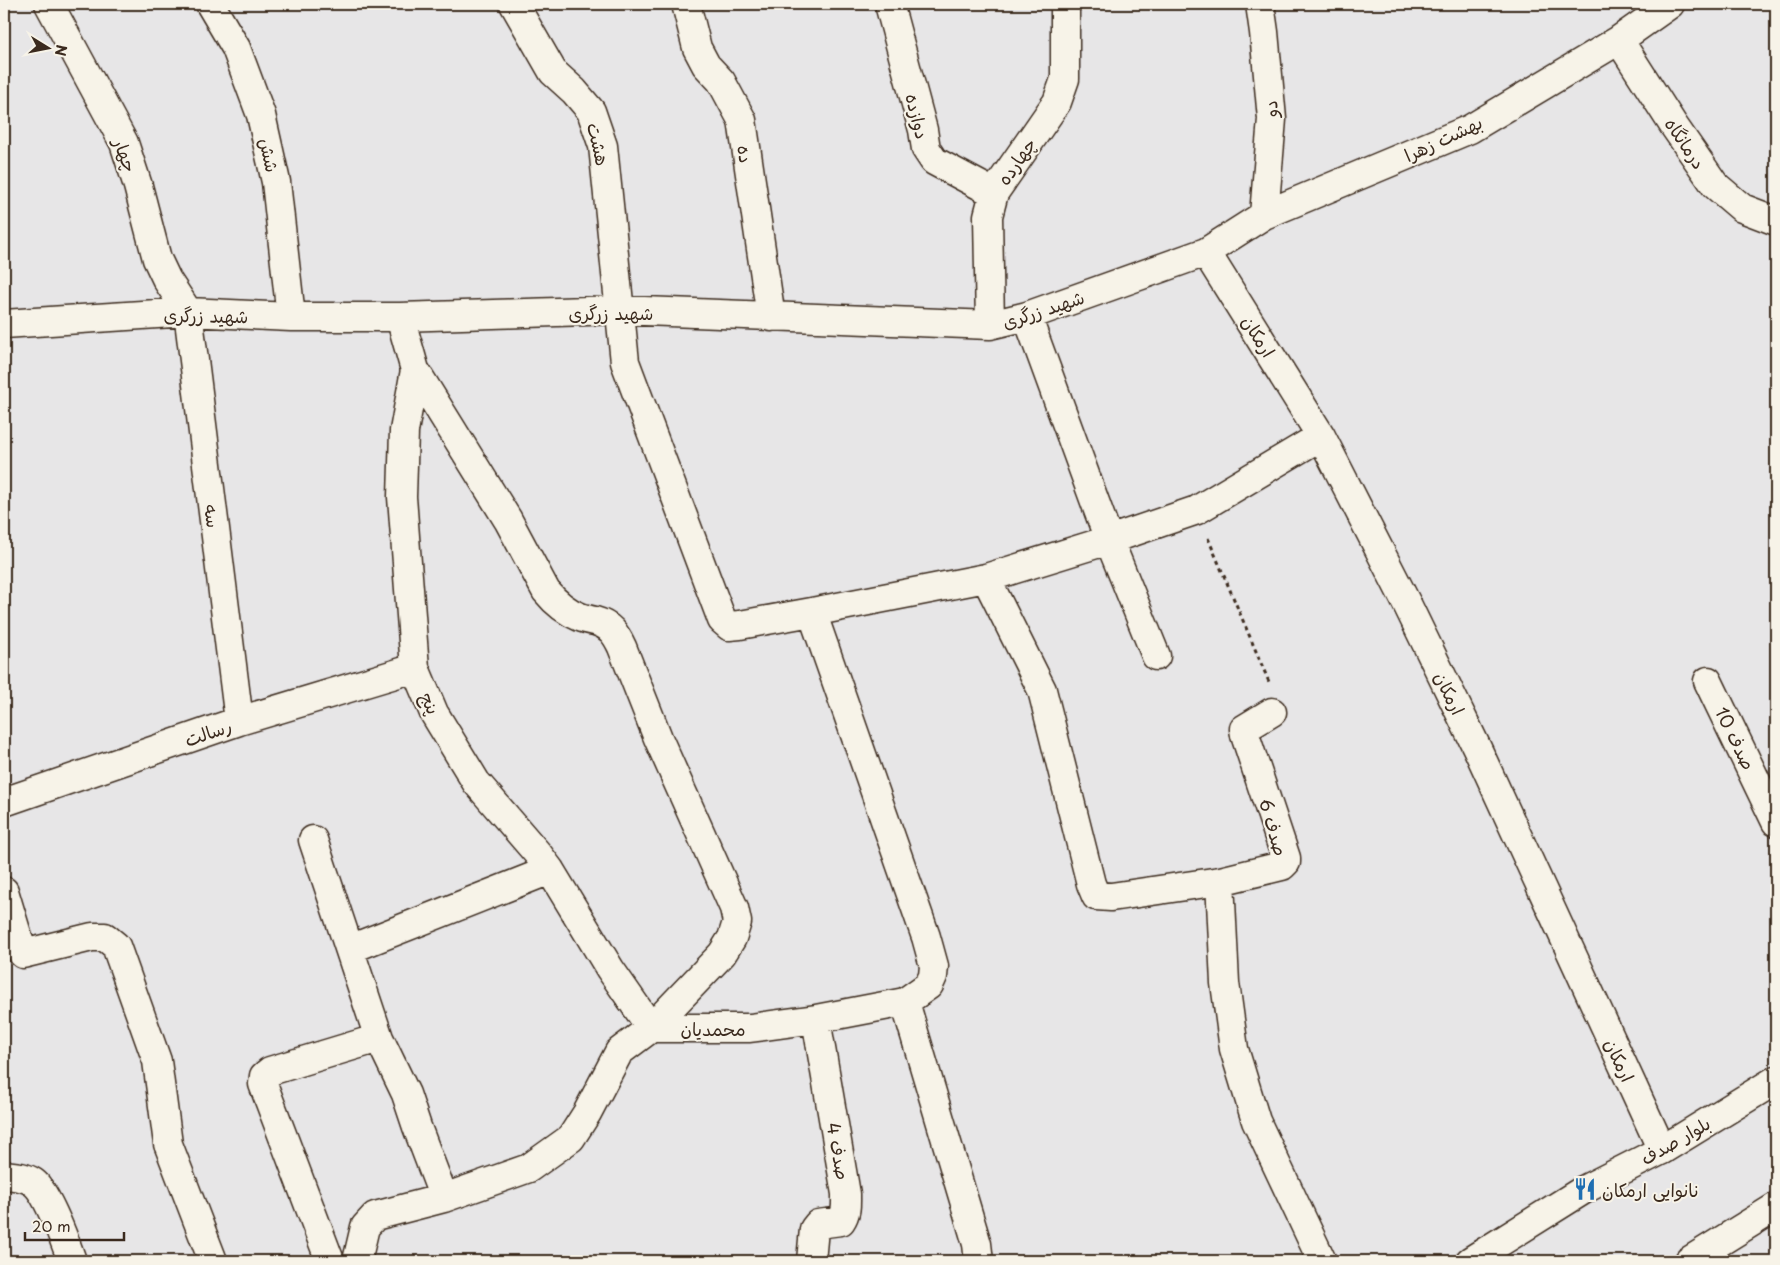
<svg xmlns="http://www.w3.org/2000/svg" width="1780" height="1265" font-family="'Playpen Sans','Playpen Sans Arabic',sans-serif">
	<rect width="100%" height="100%" fill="#e7e6e7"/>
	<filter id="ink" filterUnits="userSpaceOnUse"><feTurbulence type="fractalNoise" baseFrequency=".02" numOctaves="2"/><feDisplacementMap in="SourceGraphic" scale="10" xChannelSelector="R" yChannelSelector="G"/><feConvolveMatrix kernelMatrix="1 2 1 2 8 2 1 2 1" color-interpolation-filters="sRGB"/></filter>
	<g filter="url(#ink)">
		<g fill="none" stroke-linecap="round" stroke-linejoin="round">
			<defs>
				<path id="minor" d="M49,4L124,143L138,186L157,259L167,280L188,312L239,721
					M210,4L236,48L261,115L276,182L291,317
					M514,4L553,72L574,91L591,111L603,146L625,362L722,620L729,626L740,625L812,612
					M686,4L697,48L706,65L721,81L742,120L771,317
					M889,4L923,130L926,149L934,161L994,193
					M1260,4L1264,32L1272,119L1264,215
					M1619,40L1674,126L1715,185L1742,208L1776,221
					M1206,252L1321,436L1407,604L1477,748L1662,1150
					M1027,316L1109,540L1156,656
					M400,317L415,370L404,431L402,497L415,668L434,713L476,782L538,854L550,870L610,969L651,1028L722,954L732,938L737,922L734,908L658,738L622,647C616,634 610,625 595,621C590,620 585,619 580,617C567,612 555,602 546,591L508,520L415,370
					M4,324L188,312L291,317H400L619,310L990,325L1027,316L1206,252L1264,215L1470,129L1619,40L1670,4
					M990,325L988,216L994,193L1057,102L1065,79V4
					M986,578L1042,690L1091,884L1096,896L1111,897L1220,881
					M1708,681L1776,822
					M1272,712L1244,729L1245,735L1286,858V862L1282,866L1220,881L1225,983L1234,1049L1256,1121L1322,1261
					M4,802L239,721L415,668
					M313,840L379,1038L406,1094L417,1127L444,1198
					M4,891L23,954L92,937H105L116,946L157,1061L168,1144L213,1261
					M350,949L550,870
					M905,1002L977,1244L979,1261
					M4,1175C14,1176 24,1176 33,1182C47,1191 66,1244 72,1261
					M330,1261L263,1084L264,1076L270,1071L379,1038
					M357,1261L365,1227L375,1216L444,1198L529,1168L571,1138L587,1113L619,1052L651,1028H750L816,1019L905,1002L929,985L933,976L934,966L926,937L812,612L986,578L1109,540L1197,510L1321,436
					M811,1261L814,1229L818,1224L841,1221C847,1212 846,1204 846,1194L816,1019"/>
				<path id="tertiary" d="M1470,1261L1585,1189L1662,1150L1776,1080
					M1689,1261L1776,1207"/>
			</defs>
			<!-- minor casing -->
			<use href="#minor" stroke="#3b2a1e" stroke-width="31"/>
			<!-- tertiary casing -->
			<use href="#tertiary" stroke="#3b2a1e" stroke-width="31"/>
			<!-- path -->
			<path stroke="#3b2a1e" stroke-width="3" stroke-dasharray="4 4" stroke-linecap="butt" d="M1208,538L1269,682"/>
			<!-- minor -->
			<use href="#minor" stroke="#f7f3e8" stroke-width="28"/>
			<!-- tertiary -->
			<use href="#tertiary" stroke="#f7f3e8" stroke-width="28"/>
		</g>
	</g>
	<!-- icons -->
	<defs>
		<symbol id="restaurant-bare" viewBox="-9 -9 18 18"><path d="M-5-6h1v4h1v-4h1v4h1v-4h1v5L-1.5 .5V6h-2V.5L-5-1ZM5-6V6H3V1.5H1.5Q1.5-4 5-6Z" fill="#1f6fb2" stroke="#f7f3e8" stroke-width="2.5" paint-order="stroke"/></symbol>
	</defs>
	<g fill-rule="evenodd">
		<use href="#restaurant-bare" x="1569" y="1173" width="32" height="32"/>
	</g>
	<g text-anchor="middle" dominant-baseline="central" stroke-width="4" stroke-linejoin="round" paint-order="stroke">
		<!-- street labels -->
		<g font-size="18" fill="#3b2a1e" stroke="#f7f3e8">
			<text transform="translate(1270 109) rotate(-93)">دو</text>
			<text transform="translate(918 116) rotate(76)">دوازده</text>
			<text transform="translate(1443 138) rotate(-25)">بهشت زهرا</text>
			<text transform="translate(1686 143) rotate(56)">درمانگاه</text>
			<text transform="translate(599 144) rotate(77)">هشت</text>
			<text transform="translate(746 154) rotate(82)">ده</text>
			<text transform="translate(126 155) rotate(69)">چهار</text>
			<text transform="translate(270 155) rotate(78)">شش</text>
			<text transform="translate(1016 161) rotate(-55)">چهارده</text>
			<text transform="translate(1043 309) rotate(-18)">شهید زرگری</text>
			<text x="611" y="312">شهید زرگری</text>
			<text transform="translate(206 315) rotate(1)">شهید زرگری</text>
			<text transform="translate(1259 336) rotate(58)">ارمکان</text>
			<text transform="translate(213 516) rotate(83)">سه</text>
			<text transform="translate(1450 693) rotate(64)">ارمکان</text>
			<text transform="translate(431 703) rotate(65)">پنج</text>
			<text transform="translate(208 732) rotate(-19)">رسالت</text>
			<text transform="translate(1736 738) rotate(64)">صدف 10</text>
			<text transform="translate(1274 827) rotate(74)">صدف 6</text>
			<text x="713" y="1028">محمدیان</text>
			<text transform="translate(1620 1060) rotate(65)">ارمکان</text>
			<text transform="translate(1675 1140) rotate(-30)">بلوار صدف</text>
			<text transform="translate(839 1151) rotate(80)">صدف 4</text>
		</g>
		<!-- poi labels -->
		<g font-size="18" fill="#3b2a1e" stroke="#f7f3e8" text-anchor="start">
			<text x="1602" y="1189">نانوایی ارمکان</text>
		</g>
	</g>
	<!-- margin -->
	<rect width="1780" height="1265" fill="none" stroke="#f7f3e8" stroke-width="20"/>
	<rect x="10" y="10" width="1760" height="1245" fill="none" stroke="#3b2a1e" stroke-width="2" filter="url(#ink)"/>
	<!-- north arrow -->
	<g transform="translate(48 48) rotate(100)" stroke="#f7f3e8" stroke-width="4" paint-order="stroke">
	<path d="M0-4L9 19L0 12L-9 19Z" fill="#3b2a1e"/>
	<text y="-8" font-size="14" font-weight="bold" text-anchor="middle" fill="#3b2a1e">N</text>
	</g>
	<!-- scale -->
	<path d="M25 1232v8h99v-8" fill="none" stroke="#3b2a1e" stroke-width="2.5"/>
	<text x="32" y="1232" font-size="15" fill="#3b2a1e" stroke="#f7f3e8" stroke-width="4" paint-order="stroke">20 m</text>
</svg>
